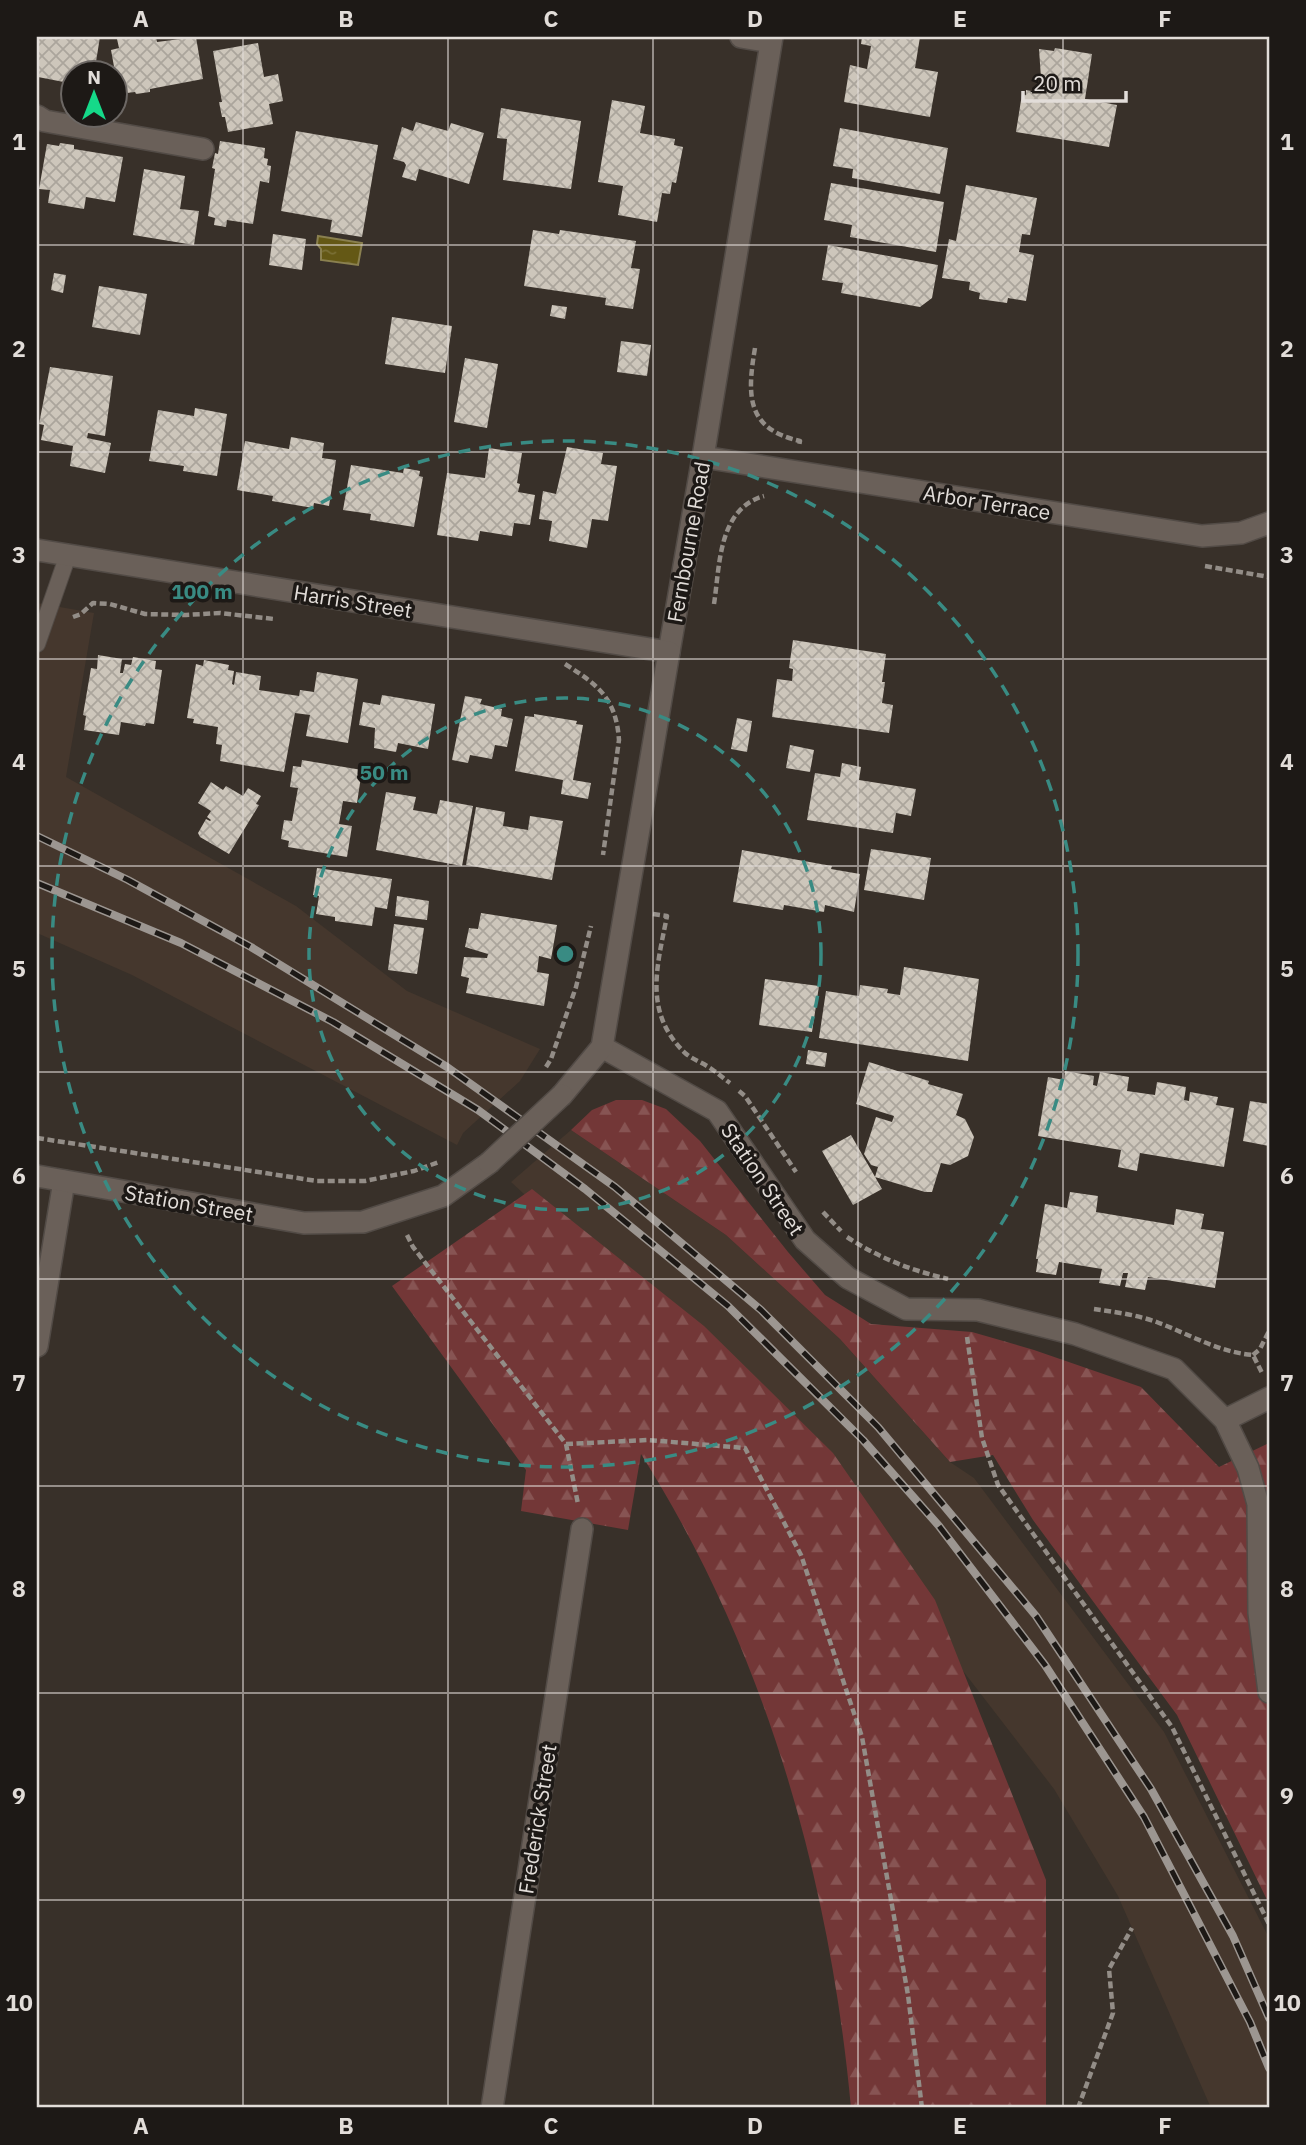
<svg xmlns="http://www.w3.org/2000/svg" width="1306" height="2145" font-family="'IBM Plex Sans',sans-serif">
	<defs>
		<pattern id="forest-firs" width="22" height="20" patternUnits="userSpaceOnUse" patternTransform="scale(1.75)"><rect width="22" height="20" fill="#733737"/><path d="M5 1l3.5 6h-7zM16 11l3.5 6h-7z" fill="#875453"/></pattern>
		<pattern id="water-ripples" width="26" height="14" patternUnits="userSpaceOnUse" patternTransform="scale(1.75)"><rect width="26" height="14" fill="#645815"/><path d="M2 4q2-2 4 0t4 0M15 11q2-2 4 0t4 0" fill="none" stroke="#7a7036"/></pattern>
		<pattern id="building-cross-hatch" width="8" height="8" patternUnits="userSpaceOnUse" patternTransform="scale(1.75)"><rect width="8" height="8" fill="#cdc6bb"/><path d="M0 0l8 8M0 8l8-8" fill="none" stroke="#aba59c"/></pattern>
	</defs>
	<rect width="100%" height="100%" fill="#383029"/>
	<!-- built -->
	<path fill="#45372d" d="M37,603L94,613L66,777L296,906L407,991L540,1049L520,1081L463,1133L457,1145L132,975L37,933Z
		M571,1130L726,1235L840,1339L950,1462L974,1478L1164,1732L1269,1938V2108H1211L1118,1896L1054,1789L819,1484L709,1364L511,1182Z"/>
	<!-- forest -->
	<path fill="url(#forest-firs)" d="M616,1100H642L666,1109L700,1141L788,1252L825,1295L871,1324L972,1332L1034,1350L1141,1387L1219,1467L1269,1443V1904L1177,1715L1033,1520L993,1455L950,1462L840,1339L726,1235L571,1130L592,1110Z
		M532,1189L704,1326L833,1453L935,1600L1046,1880V2108H851C830,1879 765,1650 641,1454L628,1530L521,1511L526,1470L392,1286Z"/>
	<!-- water -->
	<path fill="url(#water-ripples)" stroke="#8a8050" stroke-width="2" d="M318,236L362,243L358,265L321,260V249L317,244Z"/>
	<!-- building -->
	<path fill="url(#building-cross-hatch)" d="M37,37H100L94,74H74V84L38,77Z
		M128,37H156L157,42L196,37L203,79L150,89V92L136,94L135,92L119,94L111,50L119,48L117,39Z
		M862,37H920L915,68L938,72L930,117L844,102L850,65L867,69L871,46L861,44Z
		M258,43L264,77L278,74L283,101L269,104L273,124L228,132L225,117H222L219,102H222L213,51Z
		M1055,48L1092,54L1085,99L1117,105L1109,147L1016,132L1022,94L1026,95V90L1042,93L1039,49L1054,51Z
		M612,100L645,106L640,133L675,139L674,145L683,147L676,183L672,182L670,194L662,193L657,222L618,215L623,186L598,182Z
		M501,108L581,121L571,189L503,180L507,139L497,138Z
		M416,122L448,131L451,123L484,133L469,184L419,169L416,181L402,177L406,165L404,162L393,159L402,127L413,131Z
		M840,128L948,148L940,194L852,178L853,169L833,166Z
		M296,131L378,145L362,237L330,232L332,220L281,211Z
		M220,141L265,148L264,158L268,159L267,165L271,166L269,183L260,181L253,224L227,220L226,227L214,225L215,218L208,216L215,169L212,168L215,153L218,154Z
		M60,143L74,145V149L123,157L115,202L86,197L84,209L48,203L50,190L39,189L47,144L59,146Z
		M144,169L185,176L180,209L199,211L194,245L133,235Z
		M831,183L944,202L936,252L850,237L852,225L824,220Z
		M966,185L1037,198L1030,235L1022,234L1019,252L1034,255L1026,301L1008,298L1007,303L979,299L980,293L969,290L970,282L942,278L949,239L956,241Z
		M533,230L559,234L560,230L636,241L631,268L640,269L633,309L605,305L606,298L524,286Z
		M273,234L306,239L302,270L269,265Z
		M828,245L938,265L932,298L920,307L841,293L843,283L822,280Z
		M54,273L66,275L63,293L51,290Z
		M99,286L147,294L140,335L92,327Z
		M552,305L567,307L565,319L550,316Z
		M392,317L452,326L445,373L385,364Z
		M621,341L651,345L647,376L617,372Z
		M465,358L498,364L487,428L454,422Z
		M50,367L113,376L105,436L88,433L87,438L111,443L105,473L70,466L73,446L41,440L44,425L39,424Z
		M195,408L227,414L217,476L183,471L184,466L149,461L158,410L194,416Z
		M291,437L324,443L322,458L336,460L329,506L314,503L313,508L272,501L273,496L237,490L245,441L289,449Z
		M567,447L603,453L601,464L617,466L608,521L592,519L587,548L549,541L552,521L539,519L543,491L556,494Z
		M489,448L522,453L517,483L520,484L518,492L535,495L530,525L514,523L512,536L480,531L478,541L437,535L447,473L485,478Z
		M351,465L403,473L404,468L420,471L419,476L423,477L414,527L370,520L371,514L343,510Z
		M793,640L886,654L882,682H885L882,703L893,705L889,733L772,717L777,679L792,681L793,669L789,668Z
		M98,655L122,659L120,673H123L125,664L131,665L133,657L156,661L155,669L162,670L154,724L146,723L145,726L121,722L119,735L84,730L86,716L83,715L91,668L97,669Z
		M204,660L229,665L228,670L234,671L232,684L234,685L236,672L261,676L259,690L299,696L300,690L314,692L317,672L358,679L348,743L306,736L310,715L295,713L284,772L220,761L222,745L216,744L218,727L193,723L194,719L187,718L196,664L203,666Z
		M382,695L435,704L428,749L398,743L396,752L374,748L375,728L359,725L363,702L380,705Z
		M465,696L482,699L480,704L502,709L501,716L513,719L507,747L495,745L492,759L470,755L468,763L452,760Z
		M534,714L577,721L576,724L583,725L573,780L591,783L588,799L561,794L563,780L515,771L525,716L534,717Z
		M737,718L752,721L747,752L731,749Z
		M790,745L814,750L810,772L786,768Z
		M302,760L362,770L357,803L343,801L339,824L352,826L347,857L288,847L289,841L281,839L284,820L292,821L298,788L290,787L293,766L301,767Z
		M842,763L861,767L859,780L916,789L911,816L896,813L893,833L807,820L815,773L840,777Z
		M211,782L223,790L226,786L243,796L248,788L261,796L256,804L259,805L229,854L200,837L198,833L206,819L210,821L211,820L207,817L211,811L198,803Z
		M386,792L416,797L413,810L437,814L440,800L473,806L462,866L376,850Z
		M476,807L505,812L503,826L528,830L530,816L563,821L552,880L466,865Z
		M871,849L931,858L924,900L864,890Z
		M742,850L832,866L831,869L860,874L854,912L825,905L824,912L784,905L783,910L733,902Z
		M317,868L392,879L387,909L375,907L372,926L335,921V917L316,914L319,896L313,895Z
		M397,896L429,901L427,920L395,916Z
		M481,913L557,925L551,959L539,956L537,972L549,974L544,1006L466,993L469,978L461,976L464,957L487,958L488,954L465,947L469,928L478,929Z
		M394,924L424,928L417,974L388,970Z
		M904,967L979,979L968,1061L819,1038L826,991L859,996L860,985L888,989L887,993L900,995Z
		M765,979L819,986L812,1032L759,1025Z
		M808,1050L827,1053L825,1067L806,1064Z
		M869,1062L929,1081L928,1084L963,1094L956,1115L965,1119L974,1137L968,1156L950,1165L941,1163L932,1192H925L875,1177L878,1167L871,1165L864,1154L876,1117L892,1122L894,1116L856,1104Z
		M1065,1071L1094,1076L1093,1085L1097,1086L1100,1072L1129,1077L1127,1091L1155,1095L1157,1082L1186,1087L1184,1100L1189,1101L1190,1092L1218,1097L1216,1105L1234,1108L1224,1167L1140,1153L1137,1171L1118,1167L1121,1150L1038,1136L1048,1077L1064,1080Z
		M1250,1101L1269,1104V1146L1243,1141Z
		M851,1135L882,1189L853,1205L822,1151Z
		M1070,1192L1098,1196L1096,1212L1174,1225L1176,1209L1204,1214L1201,1229L1224,1232L1215,1288L1148,1277L1145,1290L1125,1287L1128,1273H1123L1120,1286L1099,1283L1102,1269L1059,1262L1056,1275L1036,1272L1038,1259H1036L1045,1204L1067,1208Z"/>
	<g fill="none" stroke-linecap="round" stroke-linejoin="round">
		<defs>
			<path id="service" d="M37,644L68,555"/>
			<path id="minor" d="M741,37L771,42
				M37,116L45,121L203,149
				M703,457L1202,536L1241,533L1269,523
				M669,652L703,457L772,37
				M602,1047L717,1111L805,1240L848,1278L906,1309L978,1310L1075,1334L1174,1369L1225,1420L1269,1398
				M37,1346L64,1181
				M1225,1420L1248,1468L1258,1504L1259,1613L1269,1692
				M492,2108L582,1529"/>
			<path id="tertiary" d="M37,550L669,652L602,1047L562,1095
				M37,1176L304,1223L363,1222L443,1196L489,1163"/>
		</defs>
		<!-- service casing -->
		<use href="#service" stroke="#524b46" stroke-width="18"/>
		<!-- minor casing -->
		<use href="#minor" stroke="#524b46" stroke-width="24"/>
		<!-- tertiary casing -->
		<use href="#tertiary" stroke="#524b46" stroke-width="24"/>
		<!-- path -->
		<path stroke="#938d87" stroke-width="4.5" stroke-dasharray="7 3.5" stroke-linecap="butt" d="M755,348C747,395 746,429 800,441L799,446
			M1205,566L1269,577
			M714,604C720,565 718,509 764,496
			M73,617L81,614L93,603L110,604L145,614L186,615L220,613L274,619
			M565,664C598,685 616,698 619,740L603,855
			M653,914L667,916C657,967 643,1012 685,1053C693,1060 704,1063 713,1070C719,1074 724,1079 730,1083
			M546,1067L551,1059L576,987L591,926
			M739,1091L745,1096L796,1172
			M37,1138L317,1181H365L414,1171L439,1162
			M823,1212L841,1231
			M407,1235L413,1247L566,1444L578,1504
			M847,1237C879,1258 910,1270 948,1279
			M1094,1309C1115,1312 1139,1315 1159,1323C1191,1335 1218,1352 1253,1355L1262,1373
			M967,1337L982,1438L998,1485L1172,1727L1269,1924
			M1253,1355L1260,1349L1269,1331
			M566,1444L648,1440L745,1448L801,1555L862,1737L908,1995L922,2108
			M1078,2108L1113,2013L1109,1969L1132,1928"/>
		<!-- service -->
		<use href="#service" stroke="#6a6059" stroke-width="16"/>
		<!-- minor -->
		<use href="#minor" stroke="#6a6059" stroke-width="21"/>
		<!-- tertiary -->
		<use href="#tertiary" stroke="#6a6059" stroke-width="21"/>
		<defs>
			<path id="rail" d="M37,836L128,880L251,947L447,1067L615,1187L761,1310L878,1427L1036,1616L1151,1789L1233,1936L1269,2018
				M37,883L181,943L333,1022L478,1110L585,1189L728,1306L863,1440L939,1526L1045,1665L1144,1817L1250,2022L1269,2068"/>
		</defs>
		<!-- rail casing -->
		<use href="#rail" stroke="#9c9691" stroke-width="8"/>
		<!-- rail -->
		<use href="#rail" stroke="#1d1916" stroke-width="5" stroke-dasharray="16" stroke-linecap="butt"/>
		<defs>
			<path id="tertiary-bridge" d="M489,1163L562,1095"/>
		</defs>
		<!-- tertiary-bridge casing -->
		<use href="#tertiary-bridge" stroke="#524b46" stroke-width="24" stroke-linecap="butt"/>
		<!-- tertiary-bridge -->
		<use href="#tertiary-bridge" stroke="#6a6059" stroke-width="21"/>
	</g>
	<!-- grid -->
	<path fill="none" stroke="#e2ddd9" stroke-width="2" stroke-opacity="0.55" d="M243,37V2108M448,37V2108M653,37V2108M858,37V2108M1063,37V2108M37,245H1269M37,452H1269M37,659H1269M37,866H1269M37,1072H1269M37,1279H1269M37,1486H1269M37,1693H1269M37,1900H1269"/>
	<!-- distance rings -->
	<g fill="none" stroke="#398b83" stroke-width="3.5" stroke-dasharray="12 9">
		<circle cx="565" cy="954" r="256"/>
		<circle cx="565" cy="954" r="513"/>
	</g>
	<g text-anchor="middle" dominant-baseline="central" stroke-width="7" stroke-linejoin="round" paint-order="stroke">
		<!-- street labels -->
		<g font-size="21" fill="#e2ddd9" stroke="#1d1916">
			<text transform="translate(987 502) rotate(9)">Arbor Terrace</text>
			<text transform="translate(688 542) rotate(-80)">Fernbourne Road</text>
			<text transform="translate(353 601) rotate(9)">Harris Street</text>
			<text transform="translate(763 1179) rotate(56)">Station Street</text>
			<text transform="translate(189 1203) rotate(10)">Station Street</text>
			<text transform="translate(537 1819) rotate(-81)">Frederick Street</text>
		</g>
	</g>
	<circle cx="565" cy="954" r="10" fill="#398b83" stroke="#1d1916" stroke-width="3.5"/>
	<g font-size="21" text-anchor="middle" font-weight="bold" fill="#398b83" stroke="#1d1916" stroke-width="7" stroke-linejoin="round" paint-order="stroke">
		<text x="202" y="599">100 m</text>
		<text x="384" y="780">50 m</text>
	</g>
	<!-- border -->
	<rect width="1306" height="2145" fill="none" stroke="#1d1916" stroke-width="77"/>
	<!-- north arrow -->
	<g transform="translate(94 94)"><circle r="33" fill="#1d1916" stroke="#6c6764" stroke-width="2"/>
	<path d="M0-5L12 26L0 18L-12 26Z" fill="#15d989"/>
	<text y="-10" font-size="19" font-weight="bold" text-anchor="middle" fill="#e2ddd9">N</text>
	</g>
	<!-- scale -->
	<path d="M1023 91v10h103v-10" fill="none" stroke="#e2ddd9" stroke-width="3.5"/>
	<text x="1033" y="91" font-size="21" fill="#e2ddd9" stroke="#1d1916" stroke-width="5" paint-order="stroke">20 m</text>
	<rect x="38" y="38" width="1230" height="2068" fill="none" stroke="#e2ddd9" stroke-width="2.5"/>
	<g font-size="23" text-anchor="middle" font-weight="bold" fill="#e2ddd9">
		<text x="141" y="27">A</text>
		<text x="346" y="27">B</text>
		<text x="551" y="27">C</text>
		<text x="755" y="27">D</text>
		<text x="960" y="27">E</text>
		<text x="1165" y="27">F</text>
		<text x="19" y="150">1</text>
		<text x="1287" y="150">1</text>
		<text x="19" y="357">2</text>
		<text x="1287" y="357">2</text>
		<text x="19" y="563">3</text>
		<text x="1287" y="563">3</text>
		<text x="19" y="770">4</text>
		<text x="1287" y="770">4</text>
		<text x="19" y="977">5</text>
		<text x="1287" y="977">5</text>
		<text x="19" y="1184">6</text>
		<text x="1287" y="1184">6</text>
		<text x="19" y="1391">7</text>
		<text x="1287" y="1391">7</text>
		<text x="19" y="1597">8</text>
		<text x="1287" y="1597">8</text>
		<text x="19" y="1804">9</text>
		<text x="1287" y="1804">9</text>
		<text x="19" y="2011">10</text>
		<text x="1287" y="2011">10</text>
		<text x="141" y="2134">A</text>
		<text x="346" y="2134">B</text>
		<text x="551" y="2134">C</text>
		<text x="755" y="2134">D</text>
		<text x="960" y="2134">E</text>
		<text x="1165" y="2134">F</text>
	</g>
</svg>
